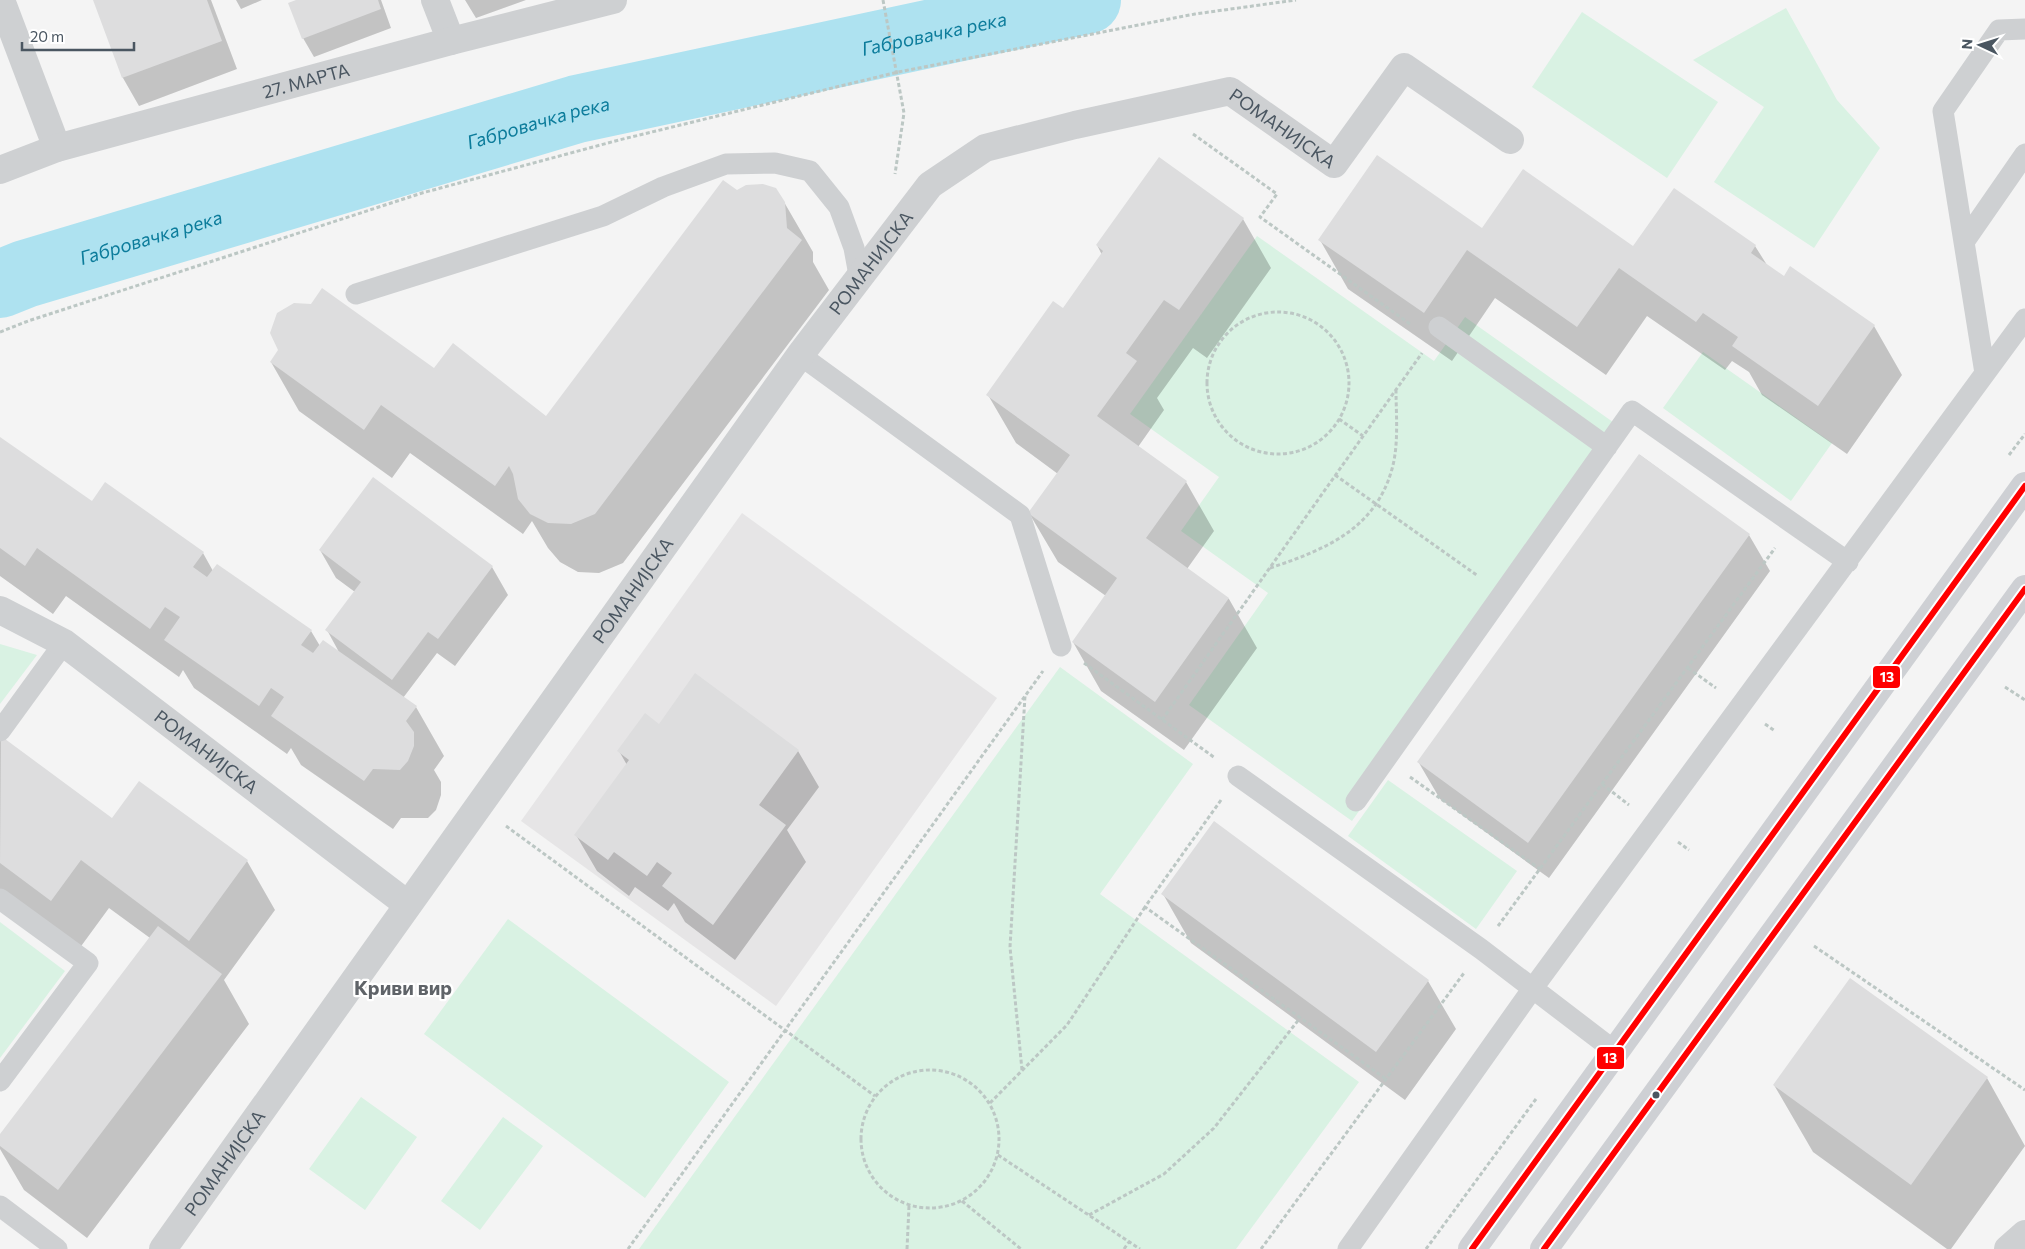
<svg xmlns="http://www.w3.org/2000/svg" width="2025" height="1249" font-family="Commissioner,sans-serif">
	<rect width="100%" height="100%" fill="#f4f4f4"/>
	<!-- education -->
	<path fill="#e6e5e6" d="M742,513L997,698L776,1006L521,821Z"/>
	<!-- green -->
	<path fill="#d9f2e3" d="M1786,8L1837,100L1880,148L1814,248L1714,182L1764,107L1693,60Z
		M1582,12L1718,102L1667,178L1532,87Z
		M1257,236L1434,361L1465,317L1627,432L1352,821L1189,705L1268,593L1181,531L1219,477L1130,414Z
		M1703,352L1832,443L1791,501L1663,408Z
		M0,644L37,655L0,704Z
		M1060,667L1193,764L1100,894L1359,1082L1236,1249H639Z
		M1388,780L1517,871L1476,929L1348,836Z
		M508,919L729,1082L645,1198L424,1034Z
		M0,922L65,971L0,1058Z
		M361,1097L417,1137L365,1210L309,1169Z
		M503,1117L543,1146L480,1230L441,1201Z"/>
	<!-- shadow -->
	<path fill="#0003" d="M94,0H211L237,69L139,106L123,78Z
		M236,0H262L241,9Z
		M298,0H381L391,28L314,57L303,38Z
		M465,0H526L476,18Z
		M737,192L784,202L813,252V262L829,290L623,563L599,573L578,572L560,562L548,548L532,521L523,534L410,453L392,478L299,411L271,362L434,370L546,417Z
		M1243,219L1271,268L1207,358L1193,348L1157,398L1164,410L1138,447L1186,482L1214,531L1187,569L1229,599L1257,648L1184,750L1101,691L1073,642L1106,596L1058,562L1029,513L1058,474L1016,443L988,395L1063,309L1102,255L1097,245Z
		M1482,230L1634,248L1755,246L1767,265L1784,278L1874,326L1902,375L1847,454L1762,395L1749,372L1732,361L1725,370L1647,316L1606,375L1495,298L1452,361L1348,289L1320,240Z
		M0,438L92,503L203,553L213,571L311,631L320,646L340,654L327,630L355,592L336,578L320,550L492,567L508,595L455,666L437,653L403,698L416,707L444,756L434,770L441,782V795L436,810L428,818H401L393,829L301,765L291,748L287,754L194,688L183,670L179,677L66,596L53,614L0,576Z
		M1640,455L1749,535L1770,571L1549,878L1440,799L1419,763Z
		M659,725L798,751L819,787L787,830L806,862L735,960L685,922L674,903L668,911L635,887L629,896L597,871L576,835L627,765L619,751Z
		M0,739L112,819L247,861L275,910L224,980L249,1024L87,1238L24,1190L0,1149V1136L150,938L109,908L79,949L0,890Z
		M1163,894L1428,981L1456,1029L1405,1100L1191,943Z
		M1987,1078L2025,1146L1951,1249H1947L1813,1152L1774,1085Z"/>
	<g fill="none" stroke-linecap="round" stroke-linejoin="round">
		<!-- river -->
		<path stroke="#aee2f0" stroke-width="68" id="s1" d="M0,284L25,274L577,109L1087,0"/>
	</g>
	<!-- building -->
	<path fill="#ddddde" d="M93,0H207L222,41L122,78Z
		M296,0H378L381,9L302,39L288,3Z
		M1377,155L1482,228L1523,169L1633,246L1674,188L1756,245L1751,253L1784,276L1790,266L1875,325L1818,406L1732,346L1738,337L1703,313L1696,322L1619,268L1577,327L1467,250L1424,313L1318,240Z
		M1159,157L1244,218L1179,310L1164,300L1126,353L1137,361L1097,416L1187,481L1146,538L1229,598L1155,702L1072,642L1117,578L1028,513L1070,455L986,395L1053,301L1063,308L1103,251L1096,245Z
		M723,180L737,190L746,185L763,184L776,188L785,202L787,228L802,240L595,514L571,524L548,523L530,514L518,499L513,474L509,466L495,486L381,405L364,430L270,362L278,350L270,333L277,313L294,303L311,304L322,288L434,368L453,343L546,416Z
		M0,437L92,501L105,482L204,552L193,567L207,577L217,564L312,630L301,645L313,653L323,640L417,706L406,721L414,732V746L408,761L400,770L373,769L364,781L271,716L284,697L271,688L259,706L164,640L180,617L165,607L150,629L37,548L25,566L0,548Z
		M1639,454L1750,534L1528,843L1417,762Z
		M373,477L493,566L438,639L428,632L392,680L325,630L361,582L319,550Z
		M695,673L799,750L759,805L786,825L713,925L662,886L672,873L657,862L647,876L614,852L608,860L574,835L629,760L617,751L645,713L659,724Z
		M1,736L112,818L139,781L248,860L189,941L81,860L51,901L0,863Z
		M1214,821L1429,980L1376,1052L1161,894Z
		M158,926L222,974L58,1190L0,1146V1134Z
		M1850,978L1988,1077L1911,1185L1773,1085Z"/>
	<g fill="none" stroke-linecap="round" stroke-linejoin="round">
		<!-- path -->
		<path stroke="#bcc7c4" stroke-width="3" stroke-dasharray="4 2.5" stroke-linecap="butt" d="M883,0L904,113L895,174
			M1193,134L1277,194L1260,217L1410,324
			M1207 383a71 71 0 1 1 142 0a71 71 0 1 1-142 0Z
			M0,332L28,321L422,193L619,140L898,72L1195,14L1296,0
			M1339,419L1363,436
			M2009,455L2025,434
			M1335,475L1478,576
			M1270,568C1324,550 1375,530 1392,469C1399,444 1396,415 1396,389
			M1084,663L1215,758
			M1688,668L1716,688
			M2005,687L2025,700
			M1162,720L1422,353
			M1765,724L1775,731
			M1410,777L1540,869
			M1602,784L1629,805
			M1221,800L1145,907L1386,1079
			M506,826L875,1096
			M1678,842L1689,850
			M1498,926L1775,548
			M1814,946L2025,1090
			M861 1139a69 69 0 1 1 138 0a69 69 0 1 1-138 0Z
			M1022,1070L1010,947L1025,696
			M990,1103L1067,1025L1145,907
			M998,1155L1140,1249
			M962,1201L1021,1249
			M1089,1215L1164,1174L1214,1128L1300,1018
			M628,1249L1043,671
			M907,1249L909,1206
			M1124,1249L1129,1242
			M1261,1249L1464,973
			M1426,1249L1536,1099"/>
		<!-- lane -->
		<path stroke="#ced0d2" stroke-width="21" d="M1964,242L2025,154
			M356,294L603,216L663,187L726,164L775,163L810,171L839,207L854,248L859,275
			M1439,327L1607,447
			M800,355L1020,515L1061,646
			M1985,373L1943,111L1999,30L2025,29
			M0,731L64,643
			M1238,776L1481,949L1616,1052
			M1356,801L1632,411L1848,562
			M0,899L88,963L0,1081
			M0,1206L57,1249
			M1348,1249L1533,988L2025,319"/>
		<!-- street -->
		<g stroke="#ced0d2" stroke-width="28">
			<path d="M1,0L57,148"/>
			<path d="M435,0L451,41"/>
			<path id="s2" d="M0,170L57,148L451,41L613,0"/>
			<path id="s3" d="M0,610L64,643L407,904"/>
			<path id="s4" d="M163,1249L800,355L930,185L985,148L1075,125L1230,91L1334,164L1404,67L1510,140"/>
			<path d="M2008,1249L2025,1234"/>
		</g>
		<!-- secondary -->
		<path stroke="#ced0d4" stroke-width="28" d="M1472,1249L2025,486
			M1544,1249L2025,589"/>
		<defs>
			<path id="bus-1" d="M1472,1249L2025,486
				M1544,1249L2025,589"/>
		</defs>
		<!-- bus-1 casing -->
		<use href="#bus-1" stroke="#fff" stroke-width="10"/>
		<!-- bus-1 -->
		<use href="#bus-1" stroke="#f00" stroke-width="6"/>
	</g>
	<!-- markers -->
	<circle fill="#4a5661" stroke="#fff" stroke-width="2" cx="1656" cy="1095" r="4.5"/>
	<g text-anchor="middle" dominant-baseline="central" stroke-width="4.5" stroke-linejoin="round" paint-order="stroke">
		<!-- street labels -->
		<g font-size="18" fill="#4a5661" stroke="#fff">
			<text stroke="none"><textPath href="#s2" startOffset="319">27. МАРТА</textPath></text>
			<text stroke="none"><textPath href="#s4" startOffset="1694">РОМАНИЈСКА</textPath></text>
			<text stroke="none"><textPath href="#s4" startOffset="1214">РОМАНИЈСКА</textPath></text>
			<text stroke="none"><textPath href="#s4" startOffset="809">РОМАНИЈСКА</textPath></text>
			<text stroke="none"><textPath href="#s3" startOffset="251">РОМАНИЈСКА</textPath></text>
			<text stroke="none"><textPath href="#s4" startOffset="106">РОМАНИЈСКА</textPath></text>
		</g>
		<!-- water labels -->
		<g font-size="19" font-style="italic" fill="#0c7c9b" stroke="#fff">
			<text stroke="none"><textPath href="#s1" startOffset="968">Габровачка река</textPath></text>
			<text stroke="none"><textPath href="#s1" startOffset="562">Габровачка река</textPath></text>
			<text stroke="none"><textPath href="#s1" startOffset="158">Габровачка река</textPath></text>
		</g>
		<!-- quarter labels -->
		<g font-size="20" font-weight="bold" fill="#5f6368" stroke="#fff">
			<text x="403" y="987">Криви вир</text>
		</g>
	</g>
	<g stroke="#fff" stroke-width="2">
		<rect x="1872" y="665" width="29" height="24" rx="5" fill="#f00"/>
		<rect x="1596" y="1046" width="29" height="24" rx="5" fill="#f00"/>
	</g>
	<g font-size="14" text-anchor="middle" font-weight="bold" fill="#fff">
		<text x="1887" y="682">13</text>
		<text x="1610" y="1063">13</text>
	</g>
	<!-- north arrow -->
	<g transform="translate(1980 45) rotate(274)" stroke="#ffffff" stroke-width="4" paint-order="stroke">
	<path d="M0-4L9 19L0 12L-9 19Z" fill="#4a5661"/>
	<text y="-8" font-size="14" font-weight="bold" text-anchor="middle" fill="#4a5661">N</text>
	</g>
	<!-- scale -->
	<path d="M22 42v8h112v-8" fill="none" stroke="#4a5661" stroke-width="2.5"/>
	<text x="30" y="42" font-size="15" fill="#4a5661" stroke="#ffffff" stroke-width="4" paint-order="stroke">20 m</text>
</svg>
